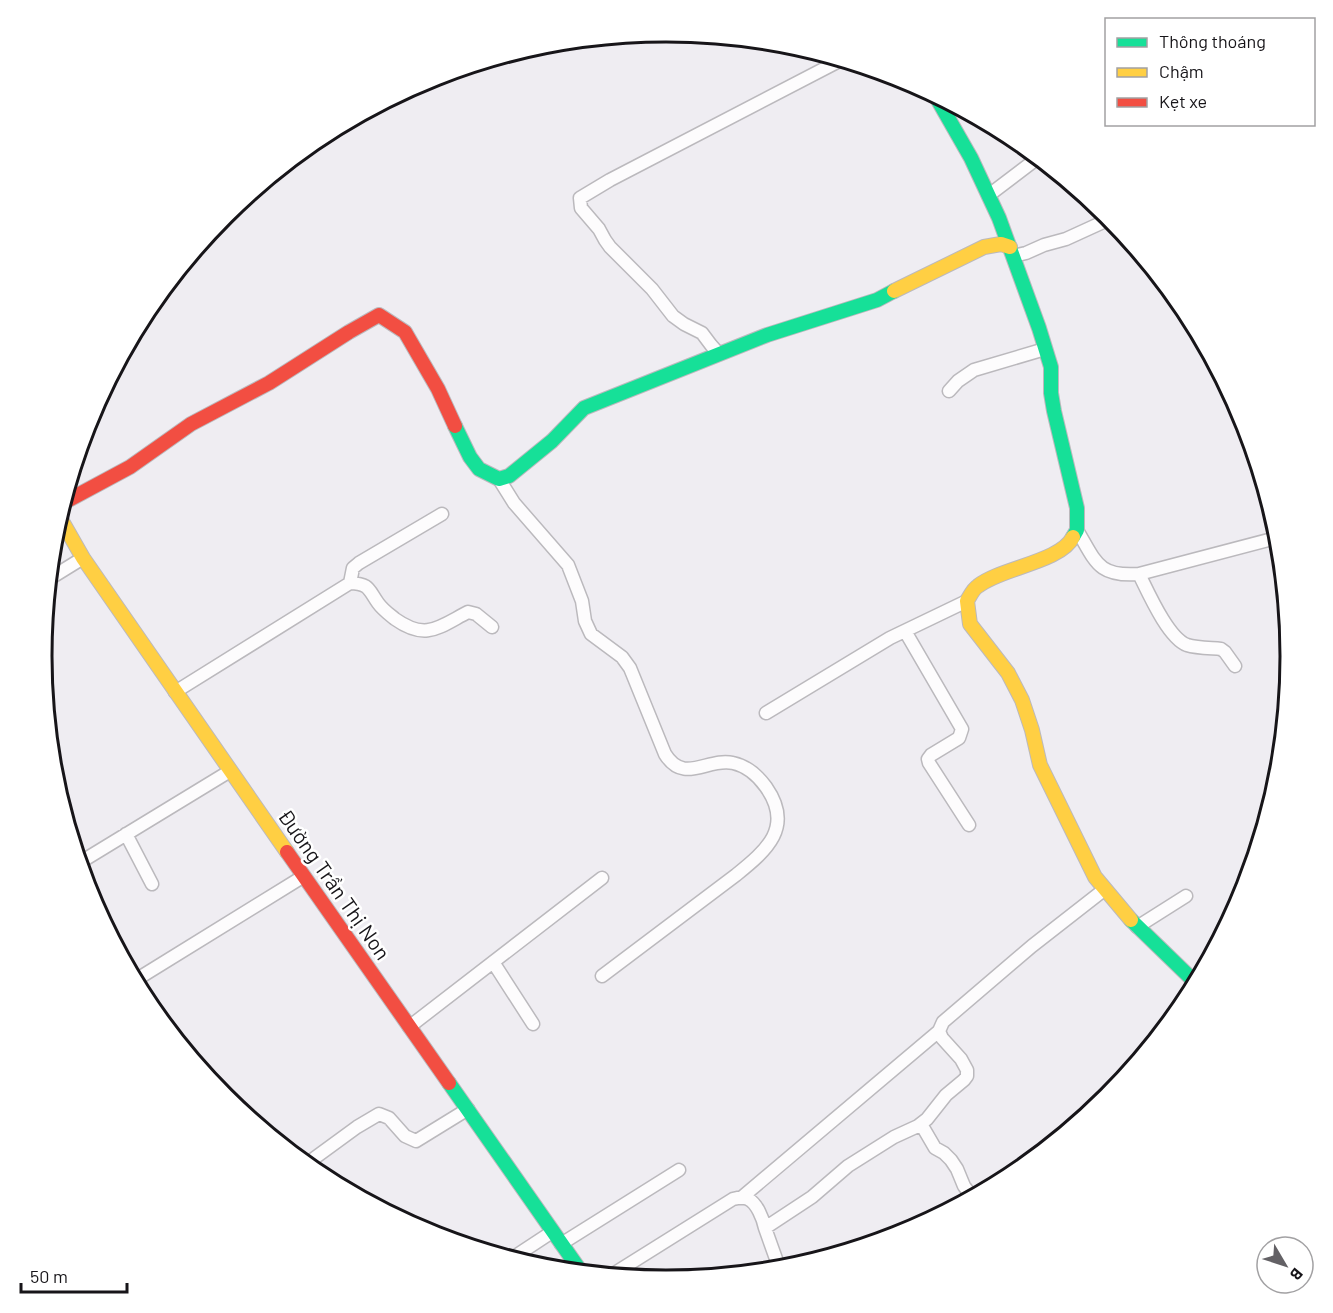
<svg xmlns="http://www.w3.org/2000/svg" width="1333" height="1313" font-family="Barlow,sans-serif">
	<rect width="100%" height="100%" fill="#efedf2"/>
	<g fill="none" stroke-linecap="round" stroke-linejoin="round">
		<defs>
			<path id="street" d="M989,195L1039,157
				M1013,256L1026,253L1044,245L1066,239L1112,218
				M719,354L711,345L702,333L684,324L673,316L652,289L610,247L605,240L599,229L581,208L580,198L610,180L841,60
				M949,391L958,381L974,370L1045,349
				M499,479L514,503L568,565L582,601L585,621L591,634L622,657L630,668L665,754C684,785 708,757 733,763C747,766 758,776 766,787C794,827 767,850 736,875L602,976
				M1077,530C1096,562 1098,577 1139,574L1280,537
				M1139,574C1148,592 1168,638 1187,645C1197,648 1210,648 1221,649L1225,652L1235,666
				M49,579L83,558
				M350,583C370,584 368,589 378,603C383,610 389,614 395,619C426,641 439,627 468,612L476,614L492,627
				M905,631L962,729L959,738L931,755L928,759L929,763L969,825
				M175,692L350,583L353,568L359,563L442,514
				M766,713L890,638L967,601
				M126,834L152,884
				M79,863L230,771
				M1137,927L1186,896
				M493,962L533,1024
				M134,981L304,876
				M409,1027L602,878
				M921,1124L935,1148L944,1153L951,1160L957,1169L964,1186L973,1198
				M305,1165L357,1127L379,1114L389,1118L405,1136L416,1141L468,1109
				M741,1198L939,1031
				M765,1228L780,1270
				M561,1244L679,1170
				M511,1259L552,1232
				M610,1276L733,1199C737,1198 744,1197 748,1199C757,1203 763,1219 765,1228L812,1197L848,1166L894,1137L918,1126L927,1119L946,1095L964,1080L967,1076V1070L961,1059L942,1038L939,1031L943,1022L1032,946L1105,889"/>
			<path id="fast" d="M935,95L971,158L999,218L1039,328L1051,367V393L1054,411L1077,508V530L1073,537
				M455,426L470,457L479,469L499,479L509,476L552,441L584,408L767,335L877,300L894,291
				M1131,920L1197,984
				M449,1083L582,1273"/>
			<path id="slow" d="M894,291L984,247L1001,244L1010,247
				M59,516L83,558L287,852
				M1073,537C1061,562 1000,568 978,586C973,589 970,596 967,601L970,624L1008,673L1022,700L1032,730L1040,765L1095,877L1131,920"/>
			<path id="jam" d="M63,503L130,467L191,424L269,383L349,332L379,315L405,332L438,389L455,426
				M287,852L449,1083"/>
		</defs>
		<!-- street casing -->
		<use href="#street" stroke="#bbb9bd" stroke-width="15"/>
		<!-- fast casing -->
		<use href="#fast" stroke="#bbb9bd" stroke-width="16"/>
		<!-- slow casing -->
		<use href="#slow" stroke="#bbb9bd" stroke-width="16"/>
		<!-- jam casing -->
		<use href="#jam" stroke="#bbb9bd" stroke-width="16"/>
		<!-- street -->
		<use href="#street" stroke="#fdfcfd" stroke-width="12"/>
		<!-- fast -->
		<use href="#fast" stroke="#16e098" stroke-width="14"/>
		<!-- slow -->
		<use href="#slow" stroke="#ffcf43" stroke-width="14"/>
		<!-- jam -->
		<use href="#jam" stroke="#f24e42" stroke-width="14"/>
	</g>
	<g text-anchor="middle" dominant-baseline="central" stroke-width="5" stroke-linejoin="round" paint-order="stroke">
		<!-- street labels -->
		<g font-size="21" fill="#171519" stroke="#fff">
			<text transform="translate(335 884) rotate(55)">Đường Trần Thị Non</text>
		</g>
	</g>
	<!-- crop -->
	<path d="M0 0H1333V1313H0ZM52 656a614 614 0 1 1 1228 0a614 614 0 1 1-1228 0Z" fill="#fff" fill-rule="evenodd"/>
	<path fill="none" stroke="#171519" stroke-width="3" d="M52 656a614 614 0 1 1 1228 0a614 614 0 1 1-1228 0Z"/>
	<!-- legend -->
	<rect x="1105" y="18" width="210" height="108" fill="#ffffff" stroke="#a2a1a3" stroke-width="1.5"/>
	<rect x="1117" y="38" width="30" height="9" fill="#16e098" stroke="#a2a1a3" stroke-width="1.5"/>
	<text x="1159" y="48" font-size="18" fill="#171519">Thông thoáng</text>
	<rect x="1117" y="68" width="30" height="9" fill="#ffcf43" stroke="#a2a1a3" stroke-width="1.5"/>
	<text x="1159" y="78" font-size="18" fill="#171519">Chậm</text>
	<rect x="1117" y="98" width="30" height="9" fill="#f24e42" stroke="#a2a1a3" stroke-width="1.5"/>
	<text x="1159" y="108" font-size="18" fill="#171519">Kẹt xe</text>
	<!-- north arrow -->
	<g transform="translate(1285 1265) rotate(129)"><circle r="28" fill="#ffffff" stroke="#a2a1a3" stroke-width="1.5"/>
	<path d="M0-4.5L10 22L0 15L-10 22Z" fill="#636165"/>
	<text y="-9" font-size="16" font-weight="bold" text-anchor="middle" fill="#171519">B</text>
	</g>
	<!-- scale -->
	<path d="M21 1283v9h106v-9" fill="none" stroke="#171519" stroke-width="3"/>
	<text x="30" y="1283" font-size="18" fill="#171519" stroke="#ffffff" stroke-width="4.5" paint-order="stroke">50 m</text>
</svg>
